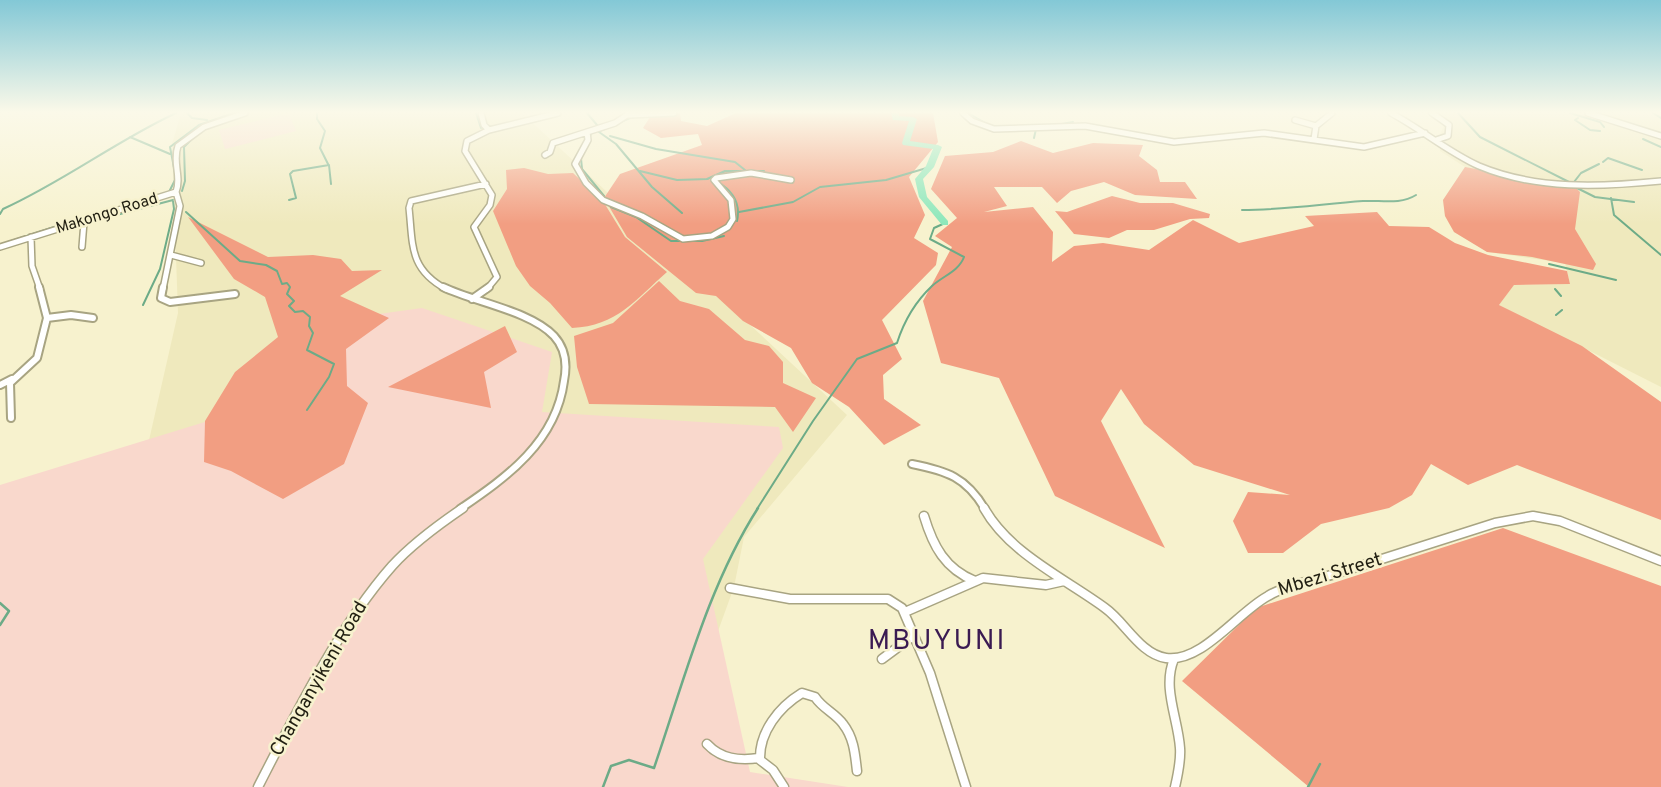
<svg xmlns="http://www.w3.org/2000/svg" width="1661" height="787" font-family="Overpass,sans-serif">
	<rect width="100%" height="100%" fill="#f7f2ce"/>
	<!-- built -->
	<path fill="#efe9bd" d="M181,113H522L847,415L744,537L734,587L701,678L70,787L178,313L172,144Z
		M1425,113L1661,115V387L1499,305L1514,285L1570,284L1565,263L1488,252L1454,232L1445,216L1443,200L1465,167L1440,151L1439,137L1444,125Z"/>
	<!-- green -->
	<path fill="#f9d8cc" d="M289,113L296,131L225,149L219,130Z
		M422,308L552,352L542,412L779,427L783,448L703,559L750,772L848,787H0V485L289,396L357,317Z"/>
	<!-- forest -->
	<path fill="#f29e82" d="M638,113H680L681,121L707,126L736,113H933L938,142L909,177L925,215L914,238L938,253L936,265L882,320L902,359L883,375L884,399L921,425L884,445L849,407L812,383L791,348L743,321L716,296L696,293L627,237L604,198L620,174L702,145L698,134L661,138L643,128L650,117Z
		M1021,141L1053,153L1093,143L1143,145L1139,156L1157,170L1160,182H1185L1197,199L1135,195L1104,182L1071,191L1057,203L1042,187H994L1007,206L984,212L1033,207L1053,232L1052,262L1074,246L1103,243L1149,250L1193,220L1239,243L1314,226L1305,216L1377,212L1389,226L1429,227L1455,243L1488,255L1567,271L1570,284L1514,285L1499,305L1582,346L1661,402V520L1517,465L1468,485L1431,464L1412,495L1389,508L1321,524L1283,553H1248L1233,521L1248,492L1290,495L1194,465L1144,424L1121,389L1101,421L1165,548L1055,496L999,378L941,363L923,301L952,247L935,236L957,218L931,189L945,156L993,152Z
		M1465,167L1575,187L1580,192L1575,229L1596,264L1593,270L1532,257L1487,252L1454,232L1445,216L1443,200Z
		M524,168L548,174L573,173L603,201L625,237L667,272C635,300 617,326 572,328L550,303L530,286L516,266L493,211L507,189L506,170Z
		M1112,196L1140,203H1173L1210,214L1209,218L1190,219L1154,230H1127L1109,238L1074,234L1055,211L1067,212Z
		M188,217L268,257L313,255L341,259L352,271L382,270L340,296L389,318L346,349L347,386L368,403L344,464L283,499L231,471L204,462L205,421L235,372L278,337L265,297L234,279Z
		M659,281L680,301L709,309L745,340L769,346L783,362V383L816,398L793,432L775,407L589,404L577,367L574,336L613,323Z
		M505,326L517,352L484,372L491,408L388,387Z
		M1503,528L1661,586V787H1309L1182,681L1256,608Z"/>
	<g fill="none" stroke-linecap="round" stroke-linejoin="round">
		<!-- stream-far1 -->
		<path stroke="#6cab87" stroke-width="2" d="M187,113L192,118L207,120
			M317,113V119L325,131L320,148L328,164
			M476,113L481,128
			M587,113L597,125
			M968,113L987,124
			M1458,113L1480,137L1569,182
			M1570,113L1600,122L1604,127
			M1653,113L1661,118
			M1578,118L1575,120L1590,130L1600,131
			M1062,124L1073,122
			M600,131L630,118
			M599,132L616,144L652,187L682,213
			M610,136L656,149L735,162L745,170
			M130,137L170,154
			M1034,138L1036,129
			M1643,139L1661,147
			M1200,142L1216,140
			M588,144L591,133
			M581,158L582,169L604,196
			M1603,162L1608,158L1642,170
			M640,171L677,180L708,179
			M722,174L732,173
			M707,179L725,171H764
			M718,182C733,191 741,203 737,221
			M1574,182L1581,173L1599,164
			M1577,188L1595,197L1634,202
			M182,191L185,181L184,147L194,137
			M169,192L176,178L170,147L199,125L234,113
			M1611,198L1614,215L1661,255
			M289,200L296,198L290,174L293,171L329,165L331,184
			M611,207L636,217L671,241H702L724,236
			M1242,210C1283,210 1322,204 1363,201C1381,200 1400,205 1416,195
			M186,212L240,261L266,265L277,271L282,284L287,283L290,287L287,294L294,301L289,306L295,312L303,311L310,317L309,326L313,333L307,350L334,364L329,377L307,410
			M739,212L793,202L820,187L886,180L930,167
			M0,214L3,209C63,182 116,141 176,113
			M86,223L173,200
			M8,242L76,220
			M1549,264L1616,280
			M1555,289L1561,296
			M143,305L160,269L174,209L173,201
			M1556,315L1562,310
			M757,509L813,421L857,359L897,343C904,321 915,302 932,286C943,276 959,271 964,257L930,239L934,228L945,223"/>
		<!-- stream -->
		<path stroke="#6cab87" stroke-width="2.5" d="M0,603L9,611L0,625
			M603,787L611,766L629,760L654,768C684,681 708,586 758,508
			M1308,787L1320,764"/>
		<!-- river -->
		<path fill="#8ce7ba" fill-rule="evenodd" d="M891,113H899V116L913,117L917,119L910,141L938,145L942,147L934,167L923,179L927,197L948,221V225H942L919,197L915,179L926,166L933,149L903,145L902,143L909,121L893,120Z"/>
		<defs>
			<path id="minor-far2" d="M481,113L484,125L489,130
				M963,113L972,121L994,129L1085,126L1174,142L1264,133L1364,147L1425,133
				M1391,113C1421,129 1448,152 1479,166C1536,190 1601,187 1661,181
				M1432,113L1449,125L1448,136L1436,140
				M1588,113L1661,136
				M629,115L674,113
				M1295,120L1316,126
				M587,132L588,140L575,164L586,183L603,200L642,216L683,239L712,236L728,227L733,219L731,200L714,180L716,178L751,173L791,180
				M1314,139L1316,126L1332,113
				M545,155L550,152L553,143L615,123L630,113
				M31,237L32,266L40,289
				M0,247L176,192C182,177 172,162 178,146L204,127L245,113
				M82,247L84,222
				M171,255L201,263
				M163,289L180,206L176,192
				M446,289C409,269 413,245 409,208L411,201L486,184
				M487,289L497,277L474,227L490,205L492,195L465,151L467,141L489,130L558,113"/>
			<path id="minor-far1" d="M163,287L161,298L170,302L235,294
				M443,287C474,302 531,311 554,336C566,349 567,366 564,381C556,442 507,477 460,509
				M472,299L489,287
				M47,318L71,315L93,318
				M0,385L12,379
				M11,418L10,383L37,358L47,318L39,287
				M912,464C947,471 966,477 985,509"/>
			<path id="minor" d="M984,508C1009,553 1064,578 1105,608C1125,622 1140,654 1166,658C1202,663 1238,612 1268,596C1288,584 1316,580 1338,573C1390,556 1443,540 1495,523L1533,516L1560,521L1661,561
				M924,516C933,546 945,569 975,581
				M730,588L790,599H888L902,608L930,673L966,787
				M905,612L983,578L1046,585L1064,581
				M882,659L913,636
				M1174,659C1162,688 1178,718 1180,748C1181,761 1178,774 1175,787
				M707,744C721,759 739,761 759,758
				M258,787C295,715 339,626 392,566C413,543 438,525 463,508
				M784,787L773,770L760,760C759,732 779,707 802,693L815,697C823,709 835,713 843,724C854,738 855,754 857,771"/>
		</defs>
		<!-- minor-far2 casing -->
		<use href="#minor-far2" stroke="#a8a482" stroke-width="8"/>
		<!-- minor-far1 casing -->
		<use href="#minor-far1" stroke="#a8a482" stroke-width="10"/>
		<!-- minor casing -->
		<use href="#minor" stroke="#a8a482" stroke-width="11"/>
		<!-- minor-far2 -->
		<use href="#minor-far2" stroke="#fff" stroke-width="5"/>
		<!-- minor-far1 -->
		<use href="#minor-far1" stroke="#fff" stroke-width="6"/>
		<!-- minor -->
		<use href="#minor" stroke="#fff" stroke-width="8"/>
	</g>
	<!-- sky -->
	<linearGradient id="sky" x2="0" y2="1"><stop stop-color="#83c8d6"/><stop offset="0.5" stop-color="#fbf9e9"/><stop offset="1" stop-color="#fbf9e9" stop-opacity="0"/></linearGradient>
	<rect width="1661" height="224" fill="url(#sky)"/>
	<g text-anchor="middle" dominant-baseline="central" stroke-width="5" stroke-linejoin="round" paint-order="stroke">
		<!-- far-street labels -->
		<g font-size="16" fill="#201e11" stroke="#f7f2ce">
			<text transform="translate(107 214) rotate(-17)">Makongo Road</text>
		</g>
		<!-- street labels -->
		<g font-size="19" fill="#201e11" stroke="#f7f2ce">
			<text transform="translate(1330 575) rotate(-17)">Mbezi Street</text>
			<text transform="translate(319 679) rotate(-60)">Changanyikeni Road</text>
		</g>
		<!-- near-quarter labels -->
		<g font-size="28" letter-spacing="2" fill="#3a1a52" stroke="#f7f2ce">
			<text x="937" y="642">MBUYUNI</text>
		</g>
	</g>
</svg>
